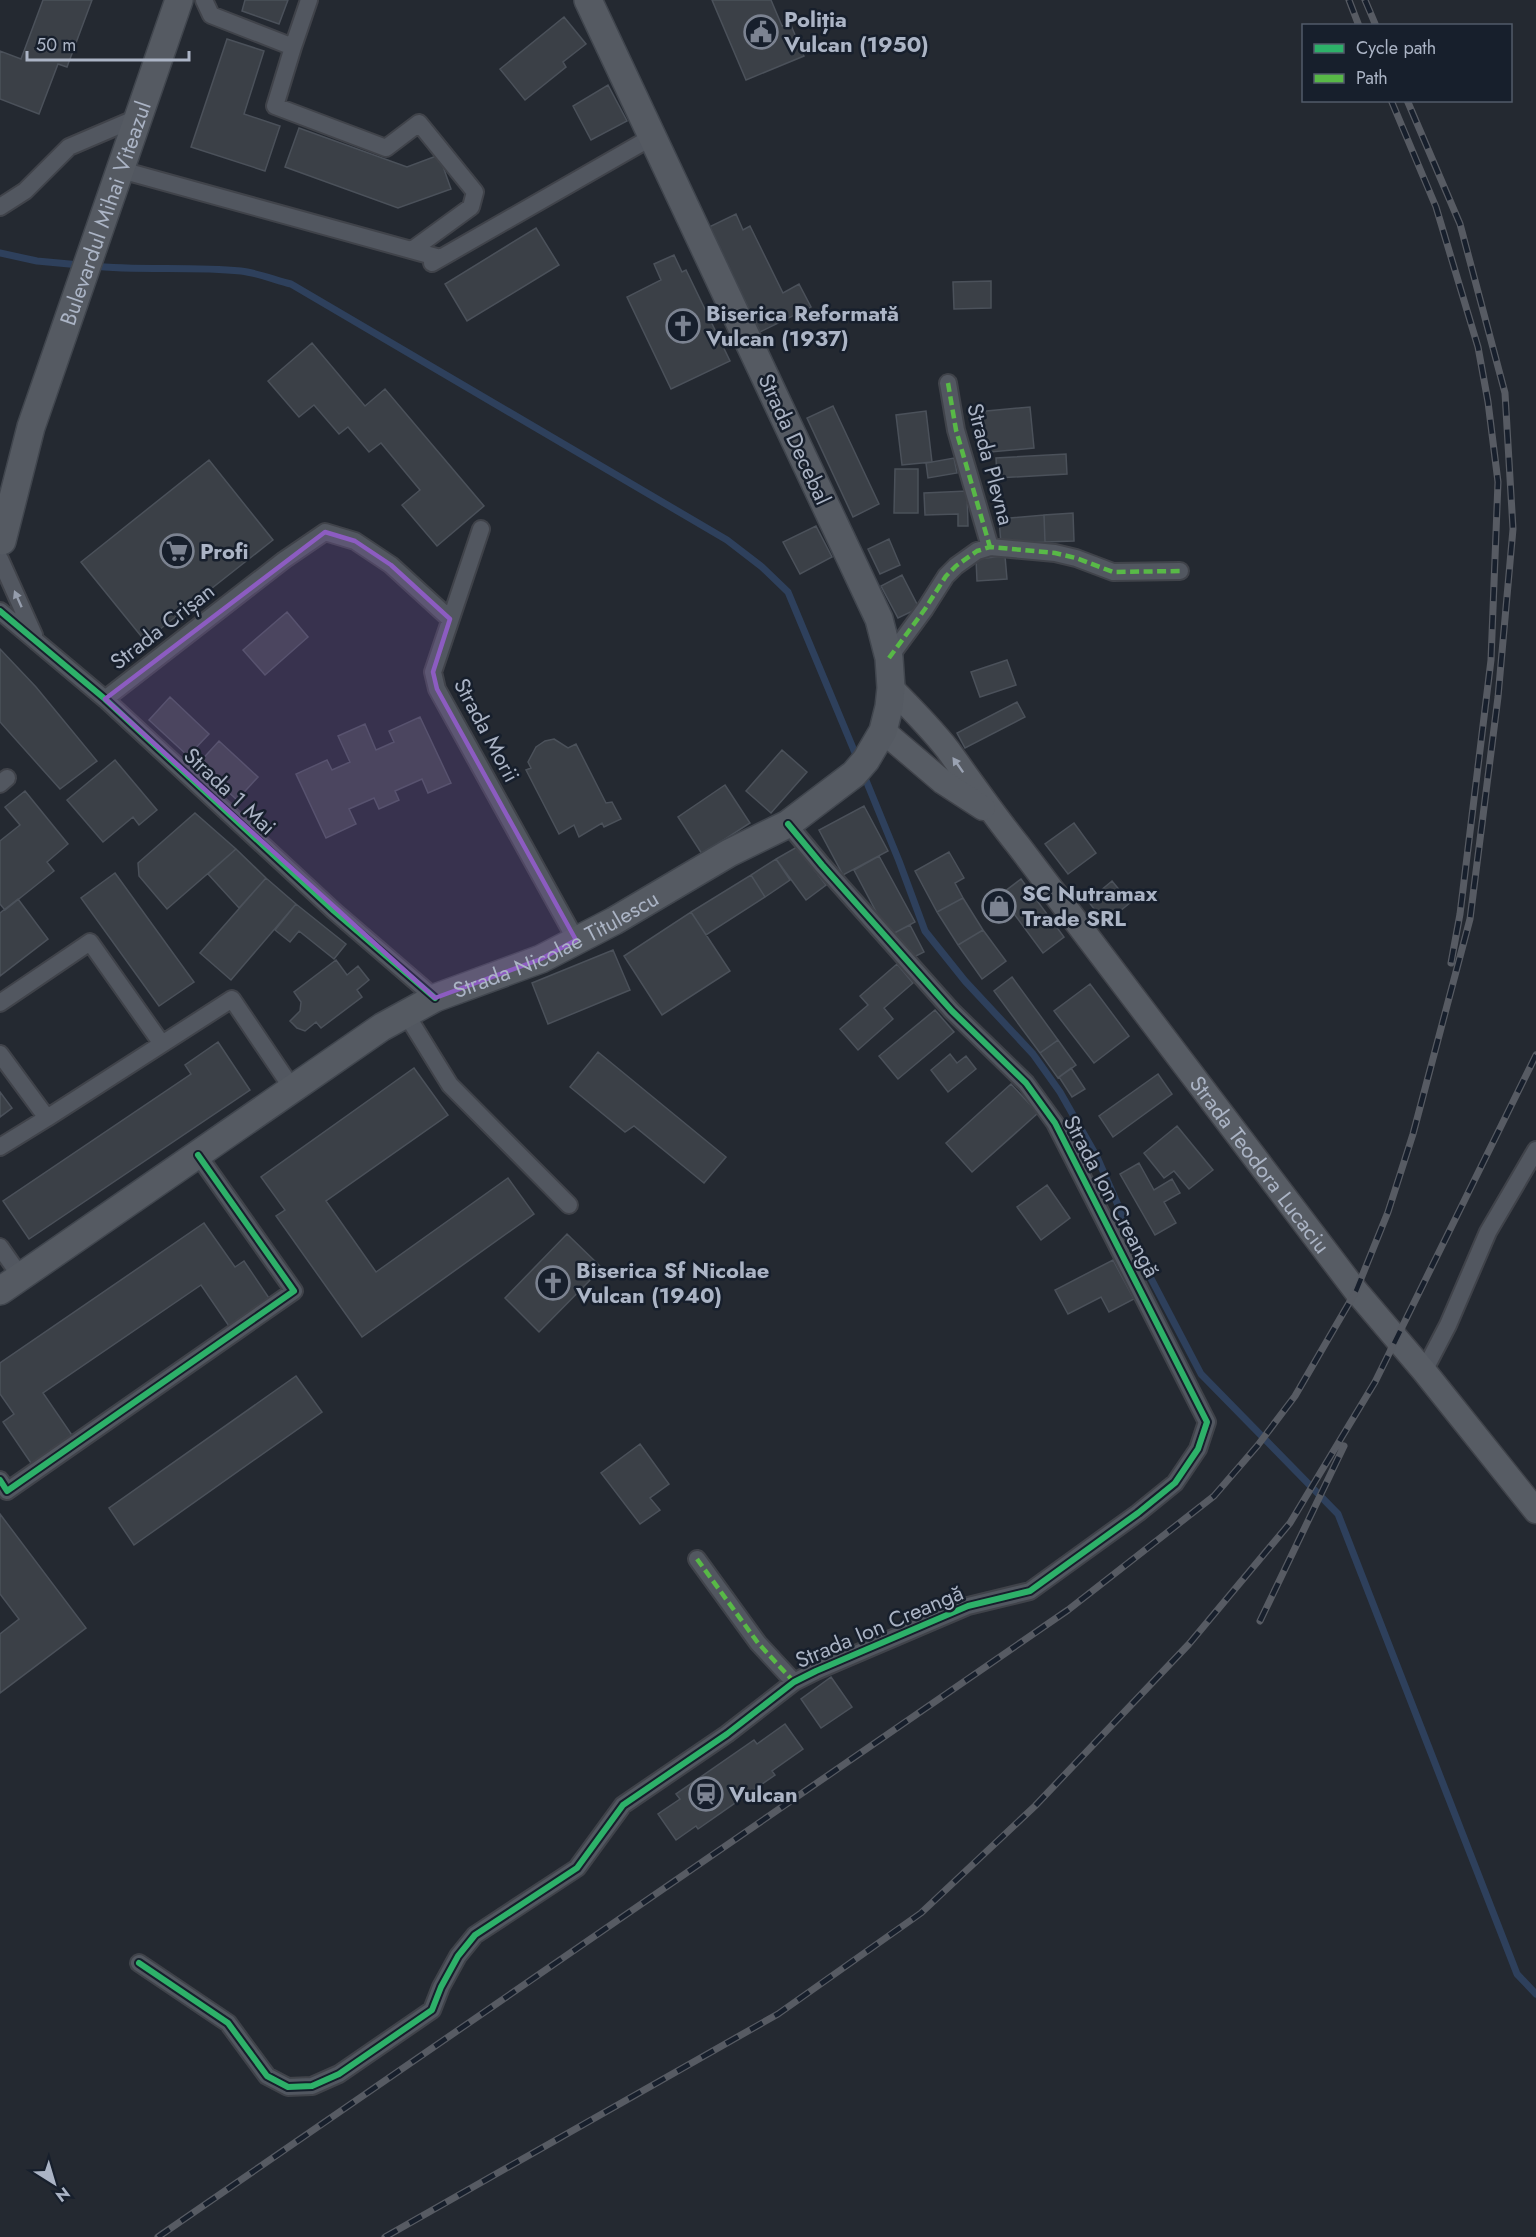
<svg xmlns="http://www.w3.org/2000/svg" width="1536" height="2237" font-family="Jost,sans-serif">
	<rect width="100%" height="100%" fill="#242931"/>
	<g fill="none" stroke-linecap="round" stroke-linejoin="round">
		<!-- stream -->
		<path stroke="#2e405c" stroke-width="7" d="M0,253L37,261L80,265
			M91,266C141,271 191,266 241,271C258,273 275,280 291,284L727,540L762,567L788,592L858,760
			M863,773L899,861L925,931L965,981L1033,1054L1060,1092L1097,1157L1145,1267L1201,1374L1338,1514L1517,1974L1536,1994"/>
	</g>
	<!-- building -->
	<path fill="#3b4047" stroke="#4b515a" stroke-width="1.5" d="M43,0H92L67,67L58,64L39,114L0,99V51L21,59Z
		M245,0H288L279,24L242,11Z
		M712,0H771L782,26L790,23L804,56L746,80Z
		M564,17L586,44L563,62L566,67L525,100L500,69Z
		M227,39L264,51L244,114L280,126L265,171L191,147Z
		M608,85L627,121L591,140L573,106Z
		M299,128L407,167L439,155L451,189L398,208L285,167Z
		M736,214L743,230L750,226L783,293L799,284L811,307L760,332L709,227Z
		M536,228L559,265L467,321L445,284Z
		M674,255L682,272L686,270L730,361L671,389L627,297L661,280L654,264Z
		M991,281V308L954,309L953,282Z
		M312,343L365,406L385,389L484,506L437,546L402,505L420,490L381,443L369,452L348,427L339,434L314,405L299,417L268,381Z
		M833,406L879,504L853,517L807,418Z
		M1030,407L1034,448L979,453L976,412Z
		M926,411L932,462L902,465L896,415Z
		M1066,454L1067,474L997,478L996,458Z
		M954,458L957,473L928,478L926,463Z
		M209,460L273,540L145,641L81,562Z
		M895,469H918V513H894Z
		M967,491L968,526H958V514L925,515L924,493Z
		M1073,513L1074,541L1045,542L1044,515Z
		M1044,515L1045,542L1001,544L999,519Z
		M816,526L832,557L800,574L783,542Z
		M889,539L900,565L880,574L868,549Z
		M1005,556L1007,579L977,581L976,559Z
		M902,575L919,608L898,618L881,586Z
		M287,612L308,637L265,675L243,650Z
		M0,649L36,687L97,761L60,789L0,722Z
		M1007,660L1016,685L980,697L971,672Z
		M170,697L209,734L188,756L149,720Z
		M1017,702L1025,717L965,748L957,733Z
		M420,717L451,783L428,793L422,779L395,791L399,800L379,809L374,798L349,809L356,824L326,838L296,774L327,760L332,770L350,762L338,736L365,724L376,750L394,742L389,731Z
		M554,739L568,748L576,744L606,803L612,802L621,819L604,827L602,823L579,837L574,825L559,834L526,770L531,768L528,762L536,747L545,741Z
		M219,741L258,777L237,800L198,764Z
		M782,750L807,772L771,813L746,791Z
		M115,760L157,810L139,825L133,817L103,842L67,800Z
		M725,785L750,823L702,854L678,817Z
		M25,791L68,844L47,862L54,871L5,910L0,904V841L20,825L5,807Z
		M864,806L888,851L843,875L819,830Z
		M195,813L236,849L167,909L139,876L138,863Z
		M1074,823L1096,853L1068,874L1045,844Z
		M797,847L826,885L806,900L776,859Z
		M236,849L266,878L239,908L208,874Z
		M949,852L964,878L955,883L963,898L937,912L915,871Z
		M879,856L915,922L889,936L854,870Z
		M776,859L790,880L765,897L751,875Z
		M115,873L194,982L159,1006L81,898Z
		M751,875L765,897L706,935L691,912Z
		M266,878L296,904L231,980L200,953Z
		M1021,879L1064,937L1043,953L1000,895Z
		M1112,881L1130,903L1105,923L1088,901Z
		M963,898L983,930L958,945L937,912Z
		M18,899L48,939L0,976V913Z
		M296,904L346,944L334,959L299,931L290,942L275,930Z
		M691,912L730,971L662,1015L624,956Z
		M910,925L924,952L908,960L894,933Z
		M983,930L1006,961L982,979L958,945Z
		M613,950L630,990L548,1024L532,983Z
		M336,960L347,975L358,966L369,980L357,990L362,997L321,1028L316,1022L305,1031L297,1028L290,1021L300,1011L301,1002L294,992Z
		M897,964L913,983L884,1008L893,1019L858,1050L840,1029L868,1005L860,996Z
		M1012,977L1058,1040L1040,1053L994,991Z
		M1090,984L1129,1036L1094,1063L1054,1011Z
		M935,1010L954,1032L898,1079L879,1056Z
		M1058,1040L1076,1065L1058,1078L1040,1053Z
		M218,1042L250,1090L29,1239L3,1201L191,1074L185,1065Z
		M598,1052L726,1157L704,1183L634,1126L625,1132L570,1087Z
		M950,1054L957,1063L966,1056L976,1069L948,1092L931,1070Z
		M414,1068L448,1115L326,1201L376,1272L508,1178L534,1214L362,1337L276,1216L285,1210L261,1177Z
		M1071,1068L1085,1089L1072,1097L1059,1077Z
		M1158,1074L1172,1094L1113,1137L1099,1116Z
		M1011,1084L1038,1113L972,1172L946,1143Z
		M0,1092L12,1108L0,1117Z
		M1177,1126L1213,1170L1189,1189L1174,1171L1164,1178L1144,1153Z
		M1139,1163L1154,1190L1172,1179L1180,1193L1164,1202L1176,1223L1155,1235L1120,1174Z
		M1047,1185L1070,1218L1041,1240L1017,1207Z
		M204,1223L235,1267L244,1261L271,1301L231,1329L201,1285L43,1393L76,1441L35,1469L3,1422L14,1414L0,1394V1363Z
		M567,1234L602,1268L539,1332L505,1298Z
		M1113,1260L1134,1299L1109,1312L1101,1297L1068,1314L1055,1290Z
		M296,1376L322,1412L134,1545L109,1508Z
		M640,1444L669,1484L650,1498L660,1510L640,1524L601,1473Z
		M0,1514L86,1628L0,1693V1634L19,1619L0,1594Z
		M831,1677L852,1707L821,1728L801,1699Z
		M785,1724L803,1749L772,1771L775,1775L698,1829L696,1826L676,1840L658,1814L680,1799L676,1794L754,1740L757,1744Z"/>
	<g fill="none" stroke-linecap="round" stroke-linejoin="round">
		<defs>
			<path id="street" d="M204,0L211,15L293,47L309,0
				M293,47L275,106L386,148L419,123L475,192L471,207L412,250
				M121,170L440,258
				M0,207L25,191L69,147L139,117
				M432,263L652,137
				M948,383L956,430L990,547
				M481,529L433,672L437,689L576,940
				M0,559L34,635
				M0,611L105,699L334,911L435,998
				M889,658L925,609L946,576L956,566L977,551L990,547L1055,553L1076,558L1113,572L1180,571
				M105,699L284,560L325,532L355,541L391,565L450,619
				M0,784L7,778
				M0,1003L90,942L162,1044
				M406,1014L450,1085L569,1205
				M0,1054L47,1118L232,999L292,1088
				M0,1147L47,1118
				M0,1247L21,1277
				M1424,1371L1448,1325L1488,1232L1536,1150
				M0,1480L7,1491L294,1291L198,1155
				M697,1559L758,1643L794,1682
				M139,1963L228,2023L267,2076L288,2087L312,2086L339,2074L432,2010L441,1987L458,1956L475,1935L577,1868L623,1805L727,1734L794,1682L816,1671L968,1606L1030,1591L1138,1513L1175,1483L1198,1449L1207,1422L1055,1123L1026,1083L952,1011L822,865L788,824"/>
			<g id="secondary">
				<path id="s1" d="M891,688C911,708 931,728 948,750C971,782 993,814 1018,845L1356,1291L1424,1371L1536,1511"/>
				<path d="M883,731L943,782L983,808"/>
			</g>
			<g id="primary">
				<path id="s2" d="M2,541L31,427L179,0"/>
				<path id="s3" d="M0,1291L382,1027L435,998L541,959L614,921L729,853L788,824L854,774L866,760L883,731L889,707L891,688L889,658L879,619L588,0"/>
			</g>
		</defs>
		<!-- street casing -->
		<use href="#street" stroke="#40434a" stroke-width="20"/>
		<!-- secondary casing -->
		<use href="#secondary" stroke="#40434a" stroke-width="27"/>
		<!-- primary casing -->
		<use href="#primary" stroke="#41464e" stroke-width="30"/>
		<!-- street -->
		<use href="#street" stroke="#525760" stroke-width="16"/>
		<!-- secondary -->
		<use href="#secondary" stroke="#575c64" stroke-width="24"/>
		<!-- primary -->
		<use href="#primary" stroke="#555a62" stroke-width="27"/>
		<defs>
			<path id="rail" d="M1349,0L1359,26
				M1365,0L1376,26
				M1391,100L1436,207L1478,347L1488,402L1498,482L1491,660L1460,914L1451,963
				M1260,1621L1344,1446
				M158,2237L1068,1610L1214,1496L1258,1445L1295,1396L1356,1291L1388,1212L1413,1134L1470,919L1498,697L1513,529L1505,393L1460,224L1407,100
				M385,2237L778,2014L921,1913L1035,1806L1189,1644L1290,1523L1375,1382L1536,1055"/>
		</defs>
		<!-- rail casing -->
		<use href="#rail" stroke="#575b63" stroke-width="7"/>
		<!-- rail -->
		<use href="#rail" stroke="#171f2c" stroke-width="4.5" stroke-dasharray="14" stroke-linecap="butt"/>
		<!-- quiet -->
		<path stroke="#58b947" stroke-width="4.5" stroke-dasharray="9 4.5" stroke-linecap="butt" d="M948,383L956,430L990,547
			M889,658L925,609L946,576L956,566L977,551L990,547L1055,553L1076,558L1113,572L1180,571
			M697,1559L758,1643L794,1682"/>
		<defs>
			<path id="cycleway" d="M0,611L105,699L334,911L435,998
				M0,1480L7,1491L294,1291L198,1155
				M139,1963L228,2023L267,2076L288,2087L312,2086L339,2074L432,2010L441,1987L458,1956L475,1935L577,1868L623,1805L727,1734L794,1682L816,1671L968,1606L1030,1591L1138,1513L1175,1483L1198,1449L1207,1422L1055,1123L1026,1083L952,1011L822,865L788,824"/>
		</defs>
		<!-- cycleway casing -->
		<use href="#cycleway" stroke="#171f2c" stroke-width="10"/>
		<!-- cycleway -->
		<use href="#cycleway" stroke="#2db169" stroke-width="6"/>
	</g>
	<!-- one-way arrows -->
	<defs><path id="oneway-solid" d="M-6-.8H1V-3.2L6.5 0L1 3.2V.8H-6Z" transform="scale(1.5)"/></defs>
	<use fill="#959dac" href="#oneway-solid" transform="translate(18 599) rotate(-114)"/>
	<use fill="#9aa2b2" href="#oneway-solid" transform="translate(958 765) rotate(-125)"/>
	<!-- marked area -->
	<path fill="#8c5cc1" fill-opacity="0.2" stroke="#8c5cc1" stroke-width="4.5" stroke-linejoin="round" d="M325,532L355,541L391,565L450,619L433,672L437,689L576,940L541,959L435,998L105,699Z"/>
	<!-- icons -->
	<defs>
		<symbol id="civic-ring" viewBox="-11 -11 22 22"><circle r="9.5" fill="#171f2c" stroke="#7c8391" stroke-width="1.5"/><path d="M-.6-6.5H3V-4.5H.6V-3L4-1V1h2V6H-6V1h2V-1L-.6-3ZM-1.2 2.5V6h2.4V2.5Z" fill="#7c8391"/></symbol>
		<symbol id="church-ring" viewBox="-11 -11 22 22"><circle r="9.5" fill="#171f2c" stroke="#7c8391" stroke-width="1.5"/><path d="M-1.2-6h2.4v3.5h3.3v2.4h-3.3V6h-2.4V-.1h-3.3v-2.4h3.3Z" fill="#7c8391"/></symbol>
		<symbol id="supermarket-ring" viewBox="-11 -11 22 22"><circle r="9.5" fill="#171f2c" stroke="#7c8391" stroke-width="1.5"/><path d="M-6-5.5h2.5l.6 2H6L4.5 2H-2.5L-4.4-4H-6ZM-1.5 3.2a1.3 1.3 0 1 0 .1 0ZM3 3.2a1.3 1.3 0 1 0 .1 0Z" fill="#7c8391"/></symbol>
		<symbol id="shop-ring" viewBox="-11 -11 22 22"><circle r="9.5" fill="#171f2c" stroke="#7c8391" stroke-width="1.5"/><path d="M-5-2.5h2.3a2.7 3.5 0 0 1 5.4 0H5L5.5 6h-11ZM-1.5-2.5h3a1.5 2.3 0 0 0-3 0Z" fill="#7c8391"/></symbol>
		<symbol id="station-ring" viewBox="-11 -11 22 22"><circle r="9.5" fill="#171f2c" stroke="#7c8391" stroke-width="1.5"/><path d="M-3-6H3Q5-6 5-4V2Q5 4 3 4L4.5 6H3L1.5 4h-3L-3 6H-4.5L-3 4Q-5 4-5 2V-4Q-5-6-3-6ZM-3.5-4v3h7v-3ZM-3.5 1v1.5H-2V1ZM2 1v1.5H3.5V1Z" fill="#7c8391"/></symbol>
	</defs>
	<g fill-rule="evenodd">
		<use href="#civic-ring" x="742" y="13" width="38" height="38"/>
		<use href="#church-ring" x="664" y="307" width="38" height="38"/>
		<use href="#supermarket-ring" x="158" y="532" width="38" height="38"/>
		<use href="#shop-ring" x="980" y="887" width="38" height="38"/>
		<use href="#church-ring" x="534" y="1264" width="38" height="38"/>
		<use href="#station-ring" x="687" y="1775" width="38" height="38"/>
	</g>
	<g text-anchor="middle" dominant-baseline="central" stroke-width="5" stroke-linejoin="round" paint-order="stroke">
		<!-- poi labels -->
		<g font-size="22" font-weight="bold" fill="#abb4c5" stroke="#171f2c" text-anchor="start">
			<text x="784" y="19">Poliția<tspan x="784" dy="25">Vulcan (1950)</tspan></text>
			<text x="706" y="313">Biserica Reformată<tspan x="706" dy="25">Vulcan (1937)</tspan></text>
			<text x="200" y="551">Profi</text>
			<text x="1022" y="893">SC Nutramax<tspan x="1022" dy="25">Trade SRL</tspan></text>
			<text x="576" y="1270">Biserica Sf Nicolae<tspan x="576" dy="25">Vulcan (1940)</tspan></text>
			<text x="729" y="1794">Vulcan</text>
		</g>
		<!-- street labels -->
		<g font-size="22" fill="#abb4c5" stroke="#171f2c">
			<text stroke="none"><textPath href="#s2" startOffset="344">Bulevardul Mihai Viteazul</textPath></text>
			<text transform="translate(795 439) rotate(65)">Strada Decebal</text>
			<text transform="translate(991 464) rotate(75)">Strada Plevna</text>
			<text transform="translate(162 626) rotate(-38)">Strada Crișan</text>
			<text transform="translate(487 730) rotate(62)">Strada Morii</text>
			<text transform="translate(230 791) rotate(43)">Strada 1 Mai</text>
			<text stroke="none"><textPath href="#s3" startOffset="657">Strada Nicolae Titulescu</textPath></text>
			<text stroke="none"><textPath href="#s1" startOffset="603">Strada Teodora Lucaciu</textPath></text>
			<text transform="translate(1112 1196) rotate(62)">Strada Ion Creangă</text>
			<text transform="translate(879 1626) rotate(-23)">Strada Ion Creangă</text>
		</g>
	</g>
	<!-- legend -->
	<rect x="1302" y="24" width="210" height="78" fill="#171f2c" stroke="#525b69" stroke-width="1.5"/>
	<rect x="1314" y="44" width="30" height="9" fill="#2db169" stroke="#525b69" stroke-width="1.5"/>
	<text x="1356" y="54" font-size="18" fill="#abb4c5">Cycle path</text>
	<rect x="1314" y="74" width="30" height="9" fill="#58b947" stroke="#525b69" stroke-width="1.5"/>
	<text x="1356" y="84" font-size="18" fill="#abb4c5">Path</text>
	<!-- north arrow -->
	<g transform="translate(54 2183) rotate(143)" stroke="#171f2c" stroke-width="4.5" paint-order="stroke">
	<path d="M0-4.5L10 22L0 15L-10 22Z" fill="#abb4c5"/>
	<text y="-9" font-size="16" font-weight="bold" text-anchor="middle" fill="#abb4c5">N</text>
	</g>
	<!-- scale -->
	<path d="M27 51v9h162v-9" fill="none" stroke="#abb4c5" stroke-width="3"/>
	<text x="36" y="51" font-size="18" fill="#abb4c5" stroke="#171f2c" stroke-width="4.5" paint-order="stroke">50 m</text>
</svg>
